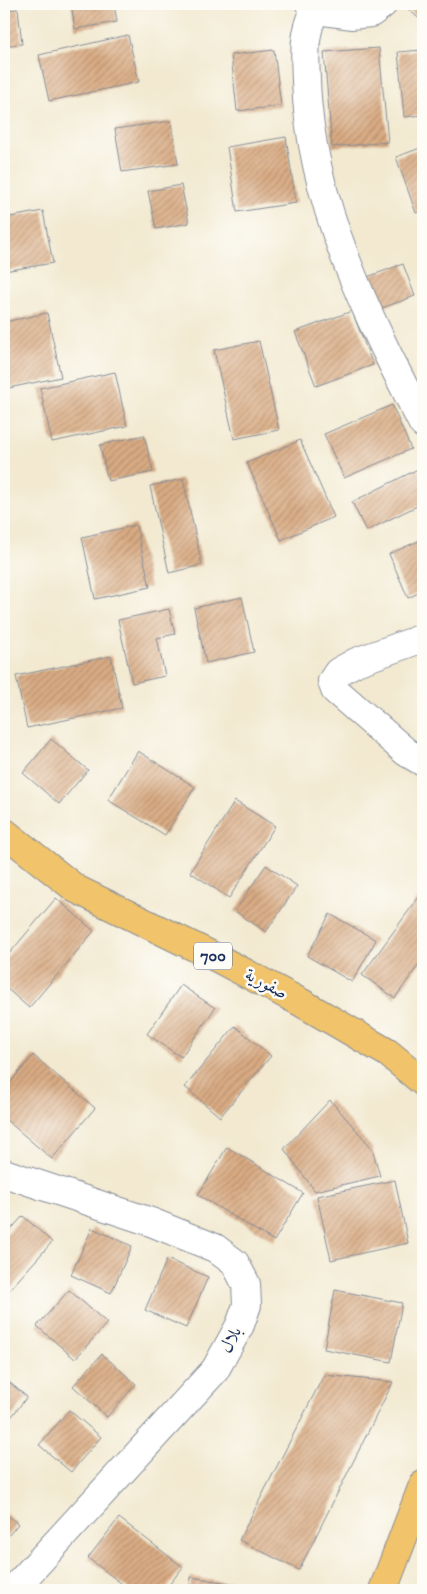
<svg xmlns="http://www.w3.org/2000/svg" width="427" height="1594" font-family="'IM FELL DW Pica',Amiri,serif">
	<defs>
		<pattern id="building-hatch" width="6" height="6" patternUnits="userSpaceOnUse" patternTransform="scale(1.25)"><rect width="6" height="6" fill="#daac83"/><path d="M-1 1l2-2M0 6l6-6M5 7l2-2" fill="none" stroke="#b08c6e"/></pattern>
	</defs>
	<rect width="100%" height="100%" fill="#fdfcf7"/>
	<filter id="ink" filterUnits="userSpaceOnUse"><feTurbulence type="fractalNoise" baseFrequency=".02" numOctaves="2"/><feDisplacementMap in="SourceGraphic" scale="10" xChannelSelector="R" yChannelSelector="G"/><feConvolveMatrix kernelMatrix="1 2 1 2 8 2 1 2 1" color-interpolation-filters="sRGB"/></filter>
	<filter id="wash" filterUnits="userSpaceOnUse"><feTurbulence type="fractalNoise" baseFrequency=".0096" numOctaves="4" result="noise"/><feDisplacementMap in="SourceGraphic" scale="20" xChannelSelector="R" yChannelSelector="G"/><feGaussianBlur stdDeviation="1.12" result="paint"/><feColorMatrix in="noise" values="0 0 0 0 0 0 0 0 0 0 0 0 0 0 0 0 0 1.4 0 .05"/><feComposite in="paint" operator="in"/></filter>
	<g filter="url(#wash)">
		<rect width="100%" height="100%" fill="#f2e9d0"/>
		<g id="blocks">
			<!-- building -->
			<path fill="url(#building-hatch)" d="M71,4H114L117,22L75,29Z
				M402,4H423V22Z
				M18,9L22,44L4,46V10Z
				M128,35L139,82L49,101L39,55Z
				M379,48L388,142L332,147L324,52Z
				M274,50L281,106L237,111L231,55Z
				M423,50V115L404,117L398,52Z
				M171,121L178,164L122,172L115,129Z
				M286,137L296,203L237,212L227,147Z
				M423,147V210L416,213L396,157Z
				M181,185L189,223L156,229L148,191Z
				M43,211L53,263L4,271V218Z
				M403,264L415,296L371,312L359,280Z
				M352,311L373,365L316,386L295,332Z
				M47,313L61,377L4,389V322Z
				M259,341L279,430L234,439L214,350Z
				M115,372L127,426L52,442L40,388Z
				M392,405L411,449L344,478L324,434Z
				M144,435L153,472L108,481L100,445Z
				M300,440L334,517L281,540L247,463Z
				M418,469L423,480V503L366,531L352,502Z
				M183,479L202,565L169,573L150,486Z
				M136,525L150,587L95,599L82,537Z
				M423,539V591L408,598L389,554Z
				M242,597L254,652L206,663L194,608Z
				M169,609L175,634L157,638L165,676L132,683L118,620Z
				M111,656L122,708L27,728L16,676Z
				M51,739L88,770L59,804L23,773Z
				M138,751L195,787L165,835L108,800Z
				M235,801L275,826L229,898L190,872Z
				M266,865L297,886L266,932L235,911Z
				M56,898L94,931L29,1008L4,986V960Z
				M418,898L423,902V959L395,998L362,975Z
				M330,914L376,940L352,982L307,956Z
				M181,985L215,1008L181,1057L147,1034Z
				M235,1026L271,1056L220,1117L185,1087Z
				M33,1055L95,1108L52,1159L4,1118V1090Z
				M330,1100L372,1148L380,1176L315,1191L284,1149Z
				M227,1147L303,1193L274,1241L198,1195Z
				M395,1180L408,1243L331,1260L317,1196Z
				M23,1216L52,1242L4,1296V1237Z
				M92,1228L132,1246L111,1293L71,1275Z
				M167,1259L208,1277L186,1328L145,1310Z
				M69,1290L107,1323L75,1359L37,1326Z
				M335,1290L402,1303L391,1362L324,1349Z
				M102,1354L136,1384L107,1417L73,1386Z
				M324,1375L393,1382L299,1570L239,1540Z
				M4,1378L27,1397L4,1426Z
				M69,1410L101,1437L71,1472L39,1445Z
				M4,1512L18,1524L4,1541Z
				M119,1518L183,1567L165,1590H130L88,1558Z
				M191,1577L265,1589V1590H189Z"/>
		</g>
	</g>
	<g filter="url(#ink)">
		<use href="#blocks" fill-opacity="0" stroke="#868c97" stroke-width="1"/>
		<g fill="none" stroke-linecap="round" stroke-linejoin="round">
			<defs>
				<path id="minor" d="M310,4L315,10L351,15L371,13L383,4
					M315,10C303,35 305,54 306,81C310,203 368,317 423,424
					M423,638L356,662L338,672L332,681L335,690L406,752L423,762
					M4,1173L151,1222L215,1248L235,1263L246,1284L247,1305L240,1325L215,1370L13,1590"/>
				<path id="primary" d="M4,832L76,889L219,959L302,1003L388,1053L423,1082
					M383,1590L423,1485"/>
			</defs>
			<!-- minor casing -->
			<use href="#minor" stroke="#868c97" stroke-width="30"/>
			<!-- primary casing -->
			<use href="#primary" stroke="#868c97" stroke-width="30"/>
			<!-- minor -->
			<use href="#minor" stroke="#fff" stroke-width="28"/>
			<!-- primary -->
			<use href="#primary" stroke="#f1c36a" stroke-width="28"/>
		</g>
	</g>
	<g text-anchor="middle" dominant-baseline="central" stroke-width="5" stroke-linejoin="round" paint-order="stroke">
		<!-- shield labels -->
		<rect fill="#fdfcf7" stroke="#5f6c8c" stroke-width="1" x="194" y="942.5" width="38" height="27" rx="4"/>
		<g font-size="16" font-weight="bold" fill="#1b2f5e">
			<text x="213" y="956">700</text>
		</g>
		<!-- street labels -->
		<g font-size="18" fill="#1b2f5e" stroke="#fdfcf7">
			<text transform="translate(266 984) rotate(28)">صفورية</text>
			<text transform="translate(231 1340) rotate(-62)">بلال</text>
		</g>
	</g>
	<!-- margin -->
	<rect width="427" height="1594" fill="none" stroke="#fdfcf7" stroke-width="20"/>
</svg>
